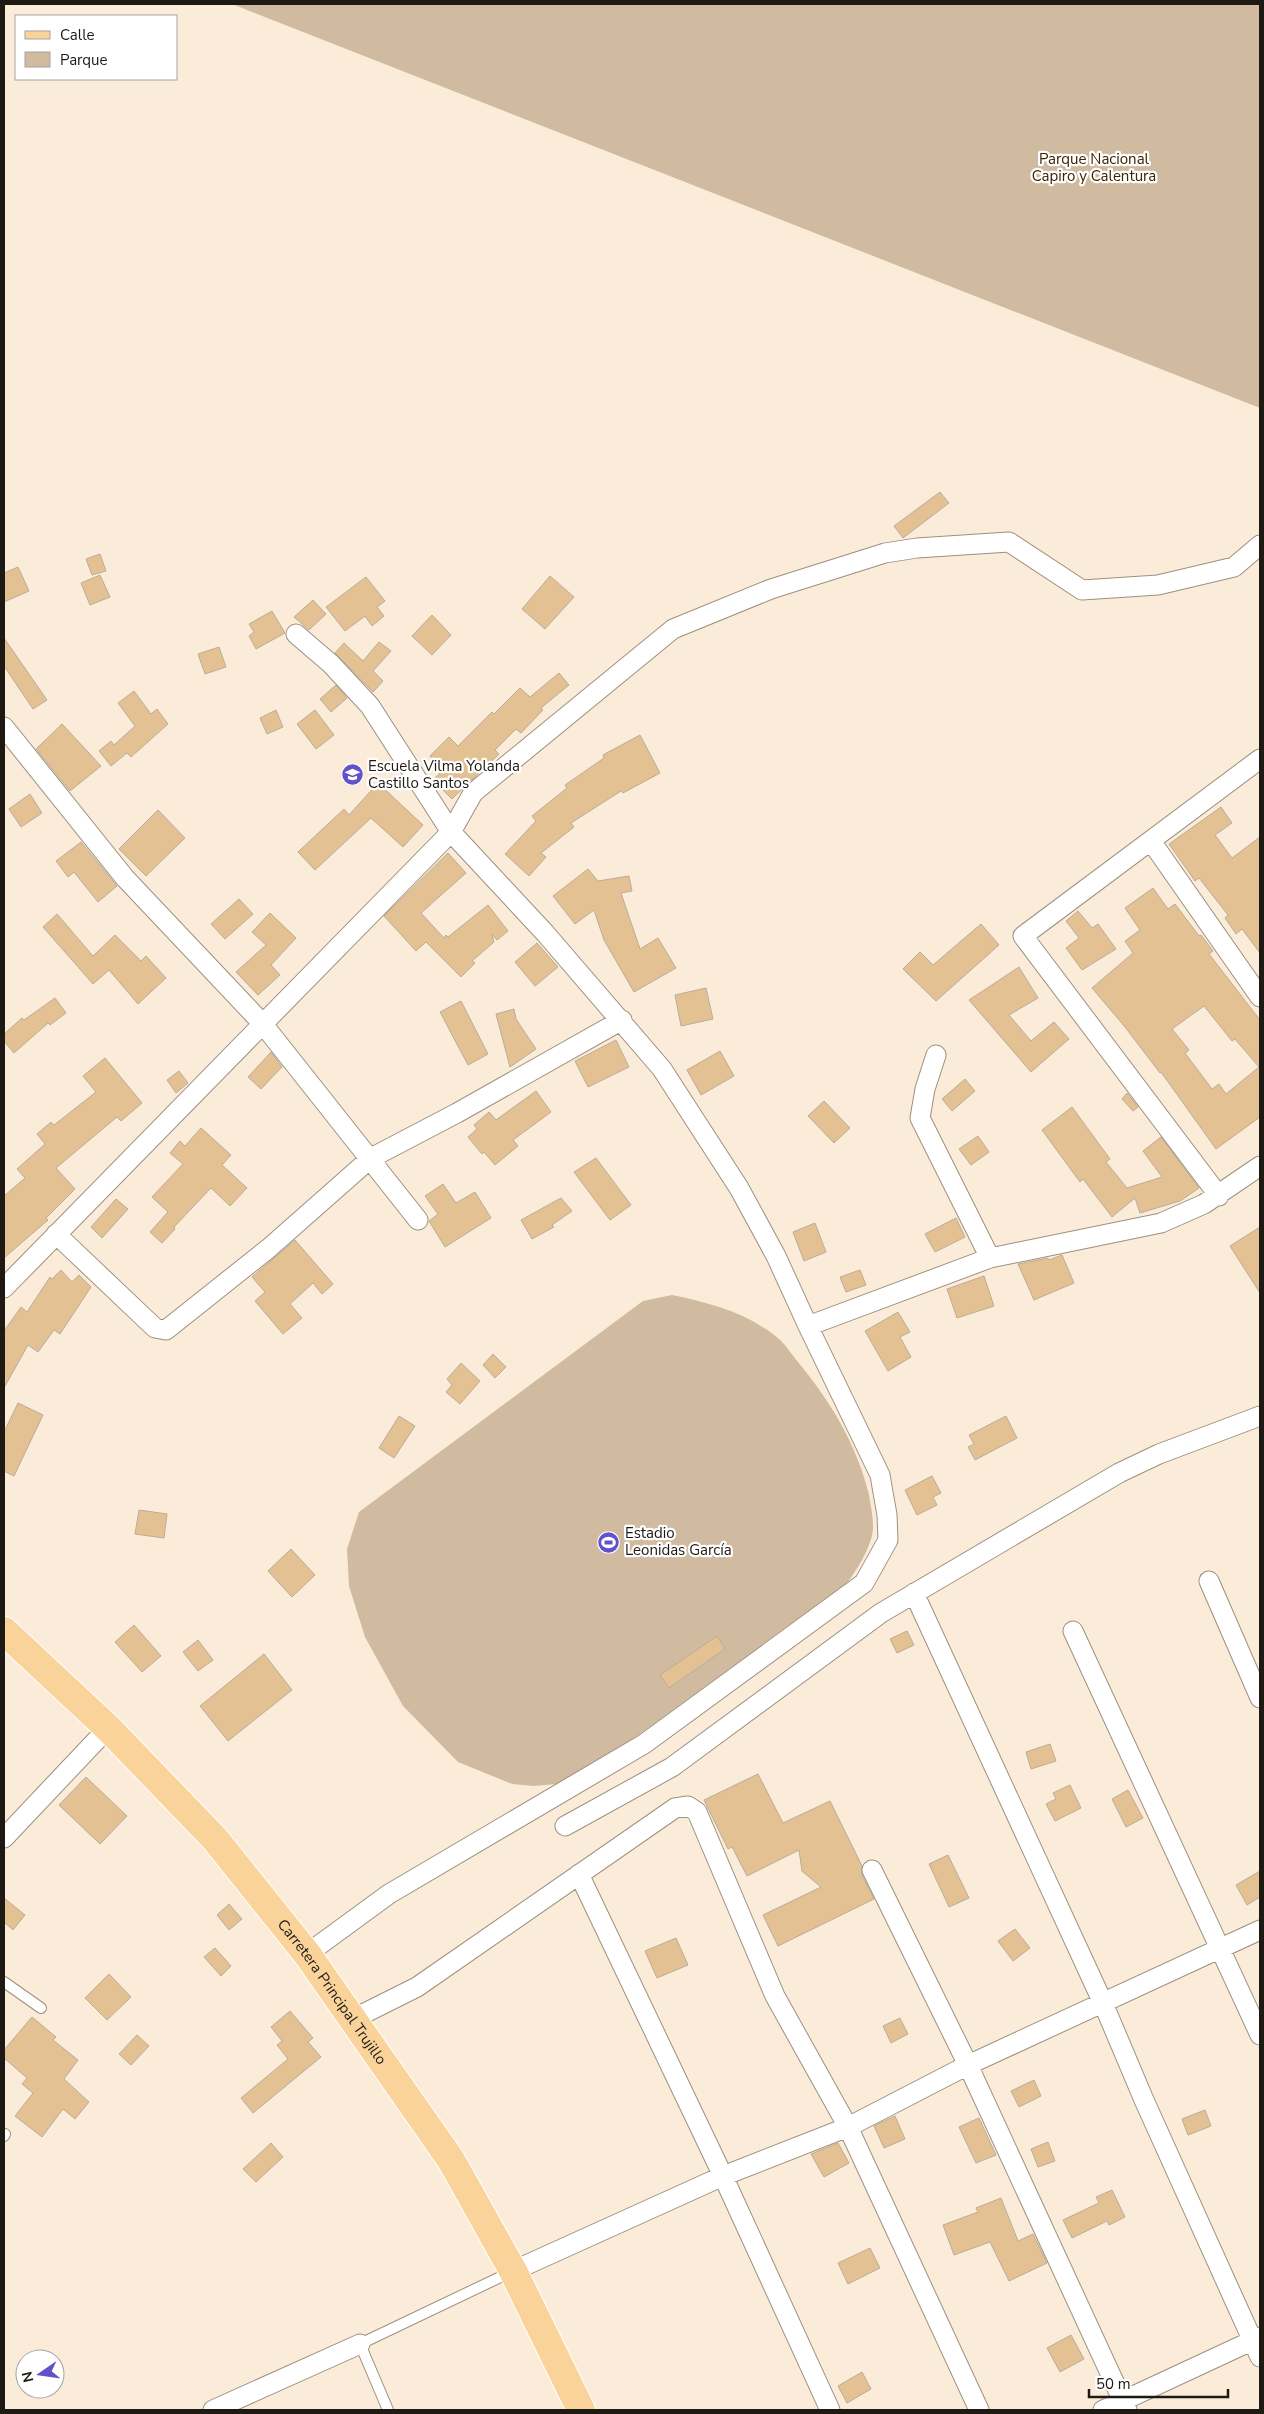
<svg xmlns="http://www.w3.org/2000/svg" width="1264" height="2414" font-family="'Nunito Sans',sans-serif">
	<rect width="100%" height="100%" fill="#fbecd9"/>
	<!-- green -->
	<path fill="#d0bba0" d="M232,4H1260V408Z
		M672,1295C711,1303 748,1313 779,1339C786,1345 792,1355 798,1362C831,1402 857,1445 869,1495C871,1508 875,1523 872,1536C867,1554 858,1568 847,1583L586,1773L557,1784L533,1786L512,1784L458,1762L403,1706L365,1637L349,1586L347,1549L359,1512L643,1301Z"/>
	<!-- building -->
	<path fill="#e4c193" stroke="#baac9a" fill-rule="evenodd" d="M940,492L949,503L903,538L894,526Z
		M100,554L106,571L92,575L86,559Z
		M18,567L29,591L4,602V573Z
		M100,575L110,597L90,605L81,583Z
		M550,576L574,597L545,629L522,609Z
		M366,577L385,601L377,607L384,616L372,626L365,616L345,631L326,607Z
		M313,600L326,614L309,630L294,617Z
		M272,611L285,633L256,649L249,636L254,632L249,624Z
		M432,615L451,635L432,655L412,636Z
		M4,638L47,700L33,709L4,666Z
		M379,642L391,651L373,671L383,681L373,692L335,653L344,643L363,661Z
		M219,647L226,667L205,674L198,654Z
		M559,673L569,685L541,708L543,710L521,733L516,729L495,750L499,754L452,799L433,780L443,770L430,756L449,737L458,746L492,712L494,714L520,688L530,697Z
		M336,685L347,698L331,712L320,699Z
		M134,691L151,714L157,709L168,724L131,757L127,753L111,766L99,751L111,741L114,745L135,726L118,703Z
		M276,710L283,727L267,734L260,718Z
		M315,710L334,735L316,749L297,724Z
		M62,724L101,766L70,791L36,749Z
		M640,735L660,773L623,793L621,791L571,823L574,827L541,853L546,857L529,876L505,854L536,821L532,816L567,788L565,785L604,758L603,755Z
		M378,783L423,825L403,847L371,818L315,870L298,852L344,809L349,815Z
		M30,794L42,813L21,827L9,809Z
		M1221,807L1232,823L1215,835L1232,858L1260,837V953L1242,929L1236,934L1225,918L1228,915L1199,878L1195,881L1169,844Z
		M158,810L185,838L146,876L119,849Z
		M81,842L117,886L98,902L74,872L68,877L56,861Z
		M448,853L466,873L421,913L444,938L446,935L448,937L488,905L508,931L497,940L492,934L494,942L472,961L475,963L461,977L426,942L416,951L384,916Z
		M588,869L598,881L629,876L632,891L621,893L640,949L658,938L676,968L634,992L604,940L594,910L575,924L553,896Z
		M1153,888L1168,909L1175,904L1199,936L1201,935L1213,951L1209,954L1260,1020V1117L1216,1149L1161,1072L1160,1073L1125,1027L1092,988L1133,953L1125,941L1140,930L1125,908ZM1204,1006L1232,1041L1235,1039L1259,1067L1226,1094L1219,1084L1212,1089L1185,1053L1189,1050L1172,1029Z
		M239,899L253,914L225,939L211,924Z
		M1078,911L1092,928L1098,924L1116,949L1082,970L1066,948L1079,938L1066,921Z
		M270,913L296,938L271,965L280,975L258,995L236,972L266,945L252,932Z
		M57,914L93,956L115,935L141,961L146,956L166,978L138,1004L109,970L93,984L43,927Z
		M981,924L999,945L936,1001L903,969L920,952L933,965Z
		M537,943L558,967L535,986L515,962Z
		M1019,967L1038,998L1009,1015L1031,1041L1054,1022L1069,1039L1031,1072L969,1000Z
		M706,988L713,1019L681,1026L675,995Z
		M55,998L66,1013L50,1025L48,1023L14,1053L4,1041V1034L22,1018L24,1020Z
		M461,1001L488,1054L468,1065L440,1012Z
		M514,1009L516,1019L536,1049L510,1067L496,1014Z
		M616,1040L629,1067L588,1087L575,1061Z
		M720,1051L734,1076L701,1095L687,1070Z
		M271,1052L282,1067L261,1089L248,1077Z
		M105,1058L142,1103L121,1121L117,1117L56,1168L75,1189L46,1218L48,1220L4,1258V1196L25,1178L17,1169L45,1144L37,1134L51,1122L54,1125L96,1092L83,1076Z
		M179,1071L188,1083L176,1093L167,1080Z
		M965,1079L975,1091L952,1111L942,1099Z
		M536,1091L551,1112L513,1140L518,1146L495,1165L484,1152L482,1154L468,1137L477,1129L474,1125L489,1112L496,1120Z
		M1127,1093L1138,1107L1133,1111L1122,1099Z
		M824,1101L850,1128L834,1143L808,1116Z
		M1072,1107L1110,1159L1106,1162L1127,1188L1162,1177L1143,1151L1161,1137L1199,1188L1180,1201L1140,1213L1135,1198L1112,1217L1083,1179L1080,1182L1042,1130Z
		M201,1128L231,1155L222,1165L247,1188L230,1206L211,1188L174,1227L175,1229L162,1243L150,1232L168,1212L152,1197L183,1164L170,1153L180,1141L185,1146Z
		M978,1136L989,1152L971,1165L959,1149Z
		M596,1158L631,1205L610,1220L574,1172Z
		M443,1184L456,1203L475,1192L491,1218L445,1247L429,1221L438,1214L425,1196Z
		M561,1198L572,1211L552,1225L554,1227L532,1239L521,1220Z
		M116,1199L128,1209L102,1238L91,1227Z
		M956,1218L965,1237L935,1252L925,1234Z
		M815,1223L826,1252L804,1261L793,1232Z
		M1260,1227V1293L1230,1246Z
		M295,1240L333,1284L322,1294L313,1283L290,1304L302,1318L283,1334L255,1301L265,1292L252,1277Z
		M1062,1255L1074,1283L1034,1300L1018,1264L1048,1258L1049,1260Z
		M61,1270L72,1282L79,1275L91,1287L60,1334L54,1330L38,1352L28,1345L4,1388V1331L21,1307L27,1312L50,1277L52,1279Z
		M860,1270L866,1285L846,1292L840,1277Z
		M984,1276L994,1306L957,1318L947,1289Z
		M898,1312L910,1332L900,1337L911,1357L888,1371L865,1331Z
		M493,1354L506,1367L495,1378L483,1365Z
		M461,1363L480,1381L460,1404L446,1392L452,1385L447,1379Z
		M18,1403L43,1415L14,1476L4,1471V1432Z
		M399,1416L415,1426L394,1458L379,1448Z
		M1006,1416L1017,1438L975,1460L968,1447L974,1444L969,1435Z
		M932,1476L941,1493L933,1497L937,1505L917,1515L905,1490Z
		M139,1510L167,1514L164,1538L135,1534Z
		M291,1549L315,1575L292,1597L268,1571Z
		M134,1625L161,1656L142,1672L115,1642Z
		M907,1631L914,1645L897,1653L890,1639Z
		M717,1636L725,1649L669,1688L660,1675Z
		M198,1640L213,1660L198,1671L183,1652Z
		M264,1654L292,1690L228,1741L200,1706Z
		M1050,1744L1056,1761L1031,1769L1026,1752Z
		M758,1774L783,1823L830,1801L862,1866V1875L874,1899L778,1946L763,1915L821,1887L802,1871L799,1850L747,1876L732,1847L728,1849L704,1800Z
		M86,1777L127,1816L100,1844L59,1805Z
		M1070,1785L1081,1808L1055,1821L1046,1804L1056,1799L1053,1793Z
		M1128,1790L1143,1818L1126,1827L1112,1799Z
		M948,1855L969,1898L949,1907L929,1864Z
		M1260,1871V1897L1247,1905L1236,1885Z
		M4,1898L25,1915L13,1930L4,1922Z
		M229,1904L242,1919L229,1930L217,1915Z
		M1015,1929L1030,1948L1013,1961L998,1941Z
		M676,1938L688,1965L657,1978L645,1951Z
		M215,1948L231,1966L221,1976L204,1957Z
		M109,1974L131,1997L107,2020L85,1998Z
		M290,2011L313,2038L308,2042L321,2057L253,2113L241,2098L288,2059L277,2045L282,2041L271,2027Z
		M32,2017L56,2037L53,2040L78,2060L64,2079L89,2102L75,2119L63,2109L42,2137L15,2116L33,2093L22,2084L27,2078L4,2058V2050Z
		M900,2018L908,2034L891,2043L883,2026Z
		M137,2035L149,2046L131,2065L119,2054Z
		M1034,2080L1041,2096L1019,2107L1011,2091Z
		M1205,2110L1211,2126L1188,2135L1182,2119Z
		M895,2116L905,2139L884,2148L874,2126Z
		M979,2118L996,2155L976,2163L959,2127Z
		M1048,2142L1055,2161L1038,2167L1031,2149Z
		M271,2143L283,2157L256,2182L243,2169Z
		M838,2143L849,2163L824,2177L811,2154Z
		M1112,2190L1125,2217L1109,2225L1107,2221L1072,2238L1063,2220L1099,2203L1096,2197Z
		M1001,2198L1018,2241L1033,2234L1047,2263L1009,2281L990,2242L954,2255L943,2225L978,2212L976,2208Z
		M870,2248L880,2268L848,2284L838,2263Z
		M1071,2335L1084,2359L1060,2372L1047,2348Z
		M862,2372L871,2389L847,2403L838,2386Z"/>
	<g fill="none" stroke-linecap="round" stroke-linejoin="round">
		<defs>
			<path id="lane" d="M4,1982L41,2008
				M4,2136L5,2134
				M388,2410L360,2344L513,2271"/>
			<path id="street" d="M296,634L331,664L370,706L451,832L545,933L662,1069L739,1188L776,1256L808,1326L880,1475L887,1515L888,1540L864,1583L644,1744L389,1894L307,1954
				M4,727L125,878L262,1023L418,1220
				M1151,841L1260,997
				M936,1055L925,1089L920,1118L990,1258
				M1219,1196L1023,936L1260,759
				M56,1234L155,1328L166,1330L269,1248L371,1158L457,1113L622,1020
				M4,1288L451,832L473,793L673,629L771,589L885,553L917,548L1009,542L1082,590L1158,585L1234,567L1260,545
				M808,1326L990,1258L1161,1223L1204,1204L1260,1166
				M1209,1581L1260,1698
				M914,1593L1103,2003L1144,2100L1260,2357
				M1073,1631L1260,2035
				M565,1826L672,1767L881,1613L1119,1473L1159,1454L1260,1416
				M4,1838L108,1728
				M872,1870L968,2065L1127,2410
				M579,1874L723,2176L830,2410
				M353,2019L417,1987L675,1808L688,1806L697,1812L775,1996L848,2127L979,2410
				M513,2271L723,2176L848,2127L968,2065L1260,1930
				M213,2410L360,2344
				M1103,2410L1260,2337"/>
			<g id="primary">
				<path id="s1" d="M4,1631L108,1728L215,1839L307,1954L451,2160L513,2271L581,2410"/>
			</g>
		</defs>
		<!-- lane casing -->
		<use href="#lane" stroke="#9d907e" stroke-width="12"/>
		<!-- street casing -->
		<use href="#street" stroke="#9d907e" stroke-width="21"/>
		<!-- primary casing -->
		<use href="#primary" stroke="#fff" stroke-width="30"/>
		<!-- lane -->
		<use href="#lane" stroke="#fff" stroke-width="10"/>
		<!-- street -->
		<use href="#street" stroke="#fff" stroke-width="19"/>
		<!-- primary -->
		<use href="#primary" stroke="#fad39b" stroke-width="28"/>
	</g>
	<!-- icons -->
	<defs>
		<symbol id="school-disc" viewBox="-11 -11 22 22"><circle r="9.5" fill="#6152ca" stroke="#fff"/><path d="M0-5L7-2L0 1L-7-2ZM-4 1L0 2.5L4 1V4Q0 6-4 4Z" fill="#fff"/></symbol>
		<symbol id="stadium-disc" viewBox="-11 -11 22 22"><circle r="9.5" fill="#6152ca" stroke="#fff"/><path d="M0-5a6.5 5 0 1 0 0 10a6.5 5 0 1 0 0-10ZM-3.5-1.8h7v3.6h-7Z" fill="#fff"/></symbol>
	</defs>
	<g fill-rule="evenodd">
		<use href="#school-disc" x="340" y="762" width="25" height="25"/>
		<use href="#stadium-disc" x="596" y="1530" width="25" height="25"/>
	</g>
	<g text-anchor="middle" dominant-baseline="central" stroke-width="4.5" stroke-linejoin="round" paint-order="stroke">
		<!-- park labels -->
		<g font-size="15" fill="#3b2400" stroke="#fff">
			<text x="1094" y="159">Parque Nacional<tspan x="1094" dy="17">Capiro y Calentura</tspan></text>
		</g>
		<!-- poi labels -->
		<g font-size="15" fill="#1e1912" stroke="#fff" text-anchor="start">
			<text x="368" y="766">Escuela Vilma Yolanda<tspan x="368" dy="17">Castillo Santos</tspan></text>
			<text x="625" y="1533">Estadio<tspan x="625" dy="17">Leonidas García</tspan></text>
		</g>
		<!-- street labels -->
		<g font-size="15" fill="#1e1912" stroke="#fff">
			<text stroke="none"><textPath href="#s1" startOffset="489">Carretera Principal Trujillo</textPath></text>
		</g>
	</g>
	<!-- border -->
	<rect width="1264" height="2414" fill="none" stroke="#1e1912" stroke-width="10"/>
	<!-- legend -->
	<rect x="15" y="15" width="162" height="65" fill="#ffffff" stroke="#a5a3a0"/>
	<rect x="25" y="31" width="25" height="8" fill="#fad39b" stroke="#a5a3a0"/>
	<text x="60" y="40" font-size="15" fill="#1e1912">Calle</text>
	<rect x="25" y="52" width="25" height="15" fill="#d0bba0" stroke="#a5a3a0"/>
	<text x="60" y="65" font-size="15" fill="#1e1912">Parque</text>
	<!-- north arrow -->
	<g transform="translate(40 2374) rotate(257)"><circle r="24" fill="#ffffff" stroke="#a5a3a0"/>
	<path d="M0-4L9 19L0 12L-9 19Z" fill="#6152ca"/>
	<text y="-8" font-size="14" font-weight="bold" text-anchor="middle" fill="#1e1912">N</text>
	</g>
	<!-- scale -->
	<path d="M1089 2389v8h139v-8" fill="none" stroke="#1e1912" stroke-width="2.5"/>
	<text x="1096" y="2389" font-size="15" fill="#1e1912" stroke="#ffffff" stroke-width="4" paint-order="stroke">50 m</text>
</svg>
